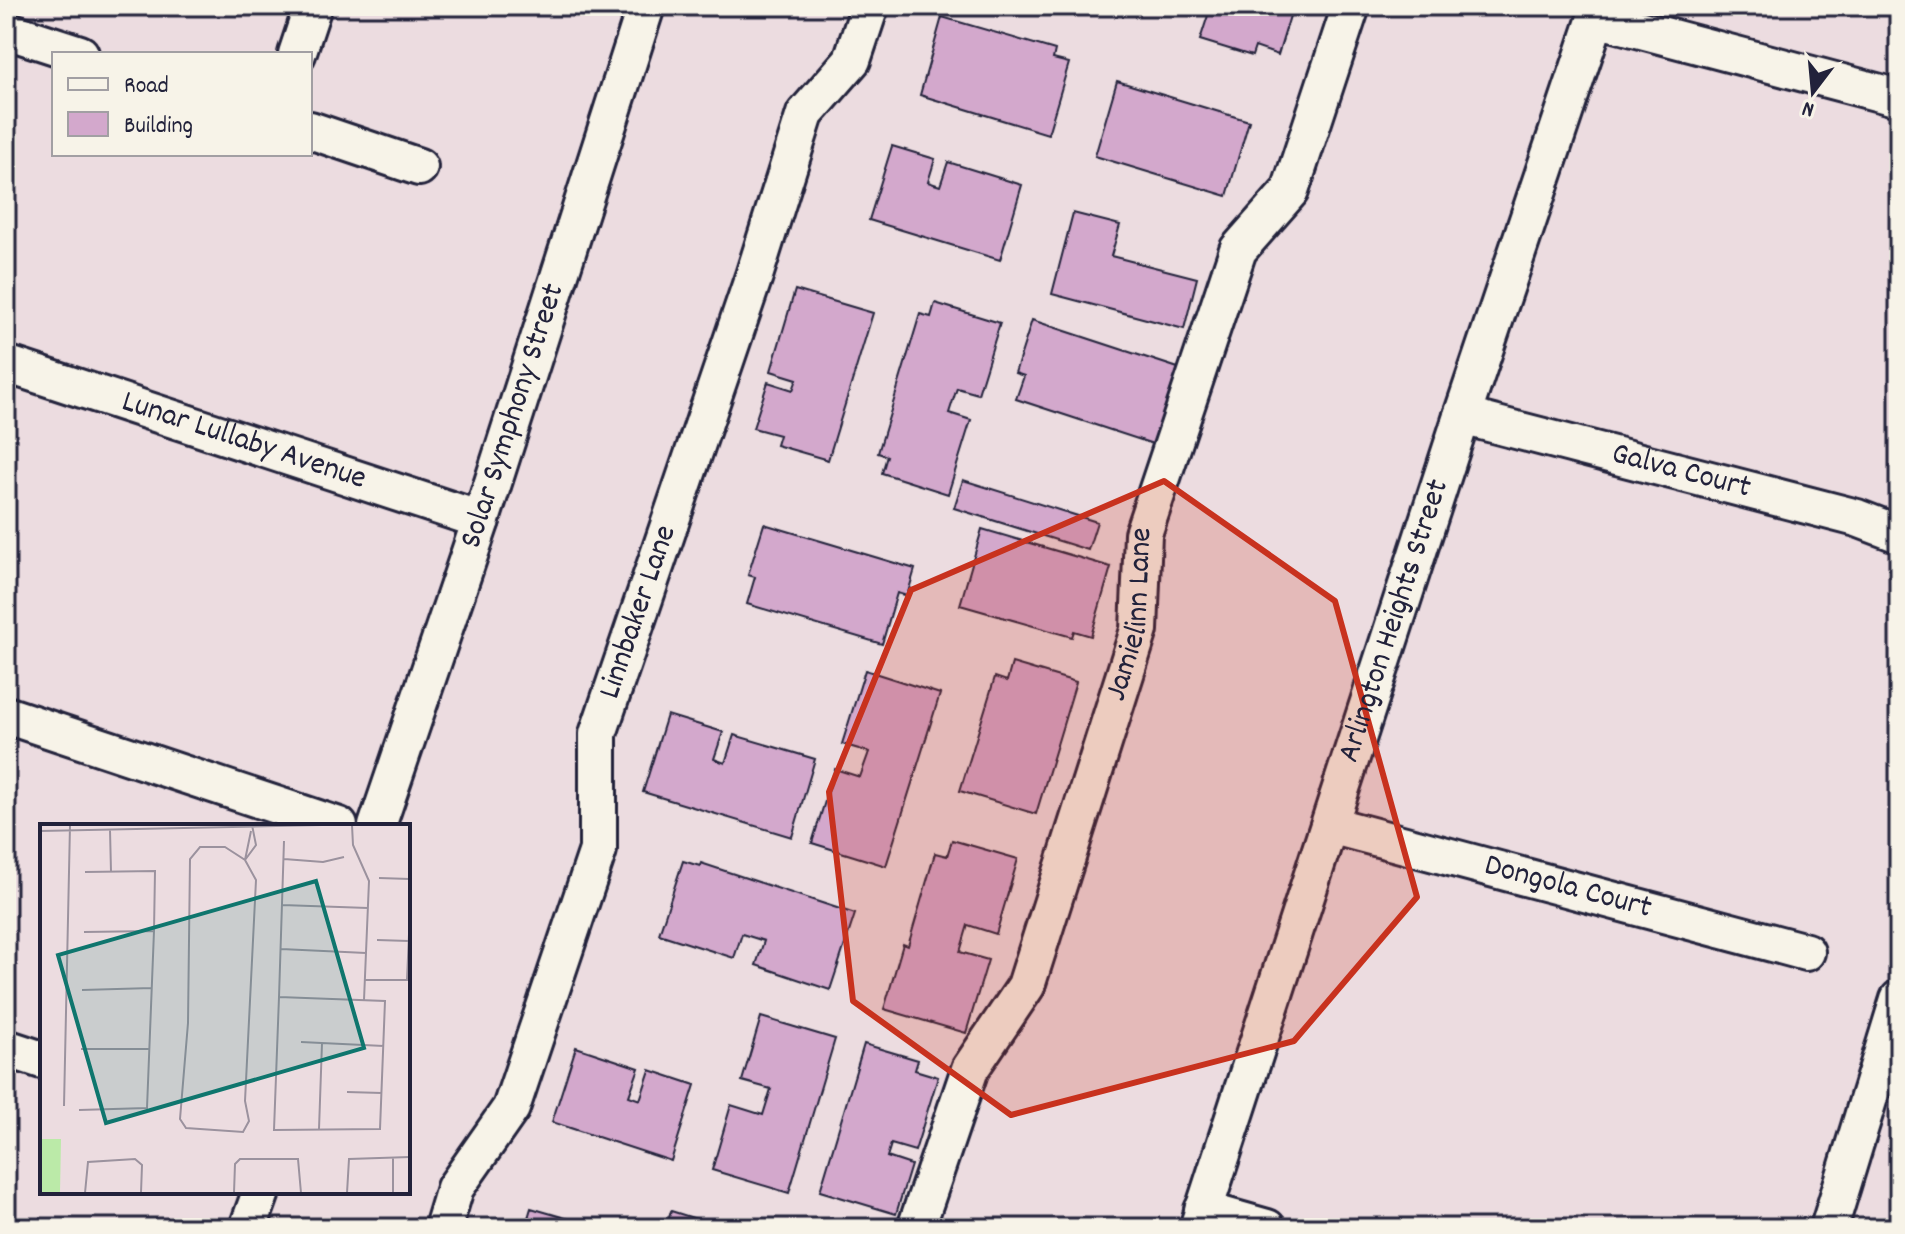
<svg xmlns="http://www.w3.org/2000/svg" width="1905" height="1234" font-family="Dekko,sans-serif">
	<rect width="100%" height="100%" fill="#ecdce0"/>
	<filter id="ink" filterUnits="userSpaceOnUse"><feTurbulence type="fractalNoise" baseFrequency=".0125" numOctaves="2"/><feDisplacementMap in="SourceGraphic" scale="16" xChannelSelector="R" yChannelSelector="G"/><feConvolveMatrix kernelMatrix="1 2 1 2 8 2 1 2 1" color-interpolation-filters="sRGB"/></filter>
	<g filter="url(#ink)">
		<!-- building -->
		<path fill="#d3a8cc" stroke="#22223b" stroke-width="2" d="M1211,6H1293L1278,55L1255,47L1252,56L1200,40Z
			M942,17L1055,50L1053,59L1069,63L1048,134L920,95Z
			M1117,81L1249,121L1227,196L1095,156Z
			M892,146L935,159L928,182L940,186L948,162L1022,185L1000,260L869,220Z
			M1073,213L1120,225L1111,256L1197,278L1184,329L1052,294Z
			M795,290L873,313L828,460L776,445L779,435L753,428L768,382L793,390L797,379L771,371Z
			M935,303L1000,323L978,394L957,388L949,413L971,420L948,494L882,473L887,456L878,453L920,314L931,317Z
			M1032,320L1178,368L1153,444L1016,399L1024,376L1015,373Z
			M963,480L1097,522L1088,550L954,508Z
			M764,524L915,569L907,596L897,593L882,644L747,604L755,577L748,575Z
			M982,529L1111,567L1091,636L1074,631L1072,637L960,605Z
			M1012,663L1076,682L1036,814L960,791L995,677L1007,681Z
			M865,670L940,694L886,866L812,843L835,769L860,777L869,752L842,744Z
			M667,715L723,732L714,759L725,763L734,735L815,759L792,837L643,792Z
			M952,840L1018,859L996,934L968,925L960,952L988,960L966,1033L884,1009L903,944L908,946L935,853L947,856Z
			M683,861L700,866L701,863L855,914L830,990L756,965L764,941L742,934L734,958L659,934Z
			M761,1017L835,1039L789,1193L712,1170L731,1105L763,1115L771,1089L742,1081Z
			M864,1044L918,1060L915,1070L938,1077L915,1151L891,1144L887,1157L911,1165L896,1214L820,1191Z
			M576,1047L639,1068L629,1096L640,1100L650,1070L695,1085L671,1161L552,1122Z
			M531,1208L600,1228H525Z
			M671,1211L725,1228H666Z"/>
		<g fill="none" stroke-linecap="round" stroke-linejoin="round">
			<defs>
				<g id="street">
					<path d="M6,30L80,54"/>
					<path d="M297,54L313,6"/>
					<path d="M310,130L419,167"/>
					<path id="s1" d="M6,364L481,520"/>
					<path id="s2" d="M1462,416L1857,518L1899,534"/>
					<path d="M6,715L339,826"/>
					<path id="s3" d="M1330,825L1806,952"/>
					<path id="s4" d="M377,826L481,520L646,6"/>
					<path d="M6,1048L42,1060"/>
					<path d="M1203,1210L1267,1228"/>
					<path d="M248,1228L261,1192"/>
					<path id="s5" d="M443,1228L455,1188L511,1108L598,850V734L754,276L805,114L852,60L870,6"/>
					<path id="s6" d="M916,1228L970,1069L1026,986L1139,630L1143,534L1238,250L1290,191L1351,6"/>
					<path id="s7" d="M1198,1228L1462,416L1596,18L1899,98"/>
					<path d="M1829,1228L1899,999"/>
				</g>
			</defs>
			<!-- street casing -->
			<use href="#street" stroke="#22223b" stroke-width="42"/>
			<!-- street -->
			<use href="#street" stroke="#f7f3e8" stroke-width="36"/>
		</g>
	</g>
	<!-- marked area -->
	<path fill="#c8321e" fill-opacity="0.2" stroke="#c8321e" stroke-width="6" stroke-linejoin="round" d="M1164,481L1335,601L1417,897L1294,1041L1011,1115L853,1001L829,792L911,590Z"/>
	<g text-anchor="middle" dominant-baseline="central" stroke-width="6" stroke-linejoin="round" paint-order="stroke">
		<!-- street labels -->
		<g font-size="32" fill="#22223b" stroke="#f7f3e8">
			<text stroke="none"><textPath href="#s4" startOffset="432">Solar Symphony Street</textPath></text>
			<text stroke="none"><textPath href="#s1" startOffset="250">Lunar Lullaby Avenue</textPath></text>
			<text stroke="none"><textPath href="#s2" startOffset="226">Galva Court</textPath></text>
			<text stroke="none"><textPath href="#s5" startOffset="656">Linnbaker Lane</textPath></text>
			<text stroke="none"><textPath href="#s6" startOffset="656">Jamielinn Lane</textPath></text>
			<text stroke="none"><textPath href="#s7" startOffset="638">Arlington Heights Street</textPath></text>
			<text stroke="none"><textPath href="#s3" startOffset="246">Dongola Court</textPath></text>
		</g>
	</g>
	<!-- overview -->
	<g transform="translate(40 824)">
		<rect width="370" height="370" fill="#ecdce0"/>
		<path d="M0,315H21L20,369H0Z" fill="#bbeaa8"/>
		<path fill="none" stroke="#9b929e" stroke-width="2" d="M312,1L313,21L329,57L324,176M70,6L71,48M0,7L282,1M185,23L205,36L216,56L205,277L209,297L203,308L146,304L140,295L148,199L150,35L160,23ZM244,35L283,38L304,33M205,36L216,21L212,1M205,36L211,7M339,54L370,55M242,81L328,84M44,108L114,107M337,116L369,117M241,125L326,129M325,156H367L370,87M42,166L112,164M239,173L345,177L340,305L234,306L239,173L244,17M261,218L344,222M41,225H110M307,268L342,269M24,282L30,1M39,286L107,284L114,107L115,47L45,48M279,305L282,219M45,369L48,338L95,335L102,341L101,369M194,369L195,340L200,335H258L261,369M307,369L309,335L370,333M353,369V333"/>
		<path fill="#0f766e" fill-opacity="0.15" stroke="#0f766e" stroke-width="4" d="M276,57L324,224L66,299L18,131Z"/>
		<rect width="370" height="370" fill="none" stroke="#22223b" stroke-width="4"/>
	</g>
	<!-- margin -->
	<rect width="1905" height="1234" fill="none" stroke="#f7f3e8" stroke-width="32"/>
	<rect x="16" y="16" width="1873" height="1202" fill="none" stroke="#22223b" stroke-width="3" filter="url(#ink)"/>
	<!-- legend -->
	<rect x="52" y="52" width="260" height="104" fill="#f7f3e8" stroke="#a29fa3" stroke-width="2"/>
	<rect x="68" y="78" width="40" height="12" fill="#f7f3e8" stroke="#a29fa3" stroke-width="2"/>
	<text x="124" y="92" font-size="24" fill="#22223b">Road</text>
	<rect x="68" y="112" width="40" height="24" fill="#d3a8cc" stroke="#a29fa3" stroke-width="2"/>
	<text x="124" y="132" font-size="24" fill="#22223b">Building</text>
	<!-- north arrow -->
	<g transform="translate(1813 92) rotate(196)" stroke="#f7f3e8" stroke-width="6" paint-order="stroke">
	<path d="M0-6L14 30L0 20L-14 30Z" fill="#22223b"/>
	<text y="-12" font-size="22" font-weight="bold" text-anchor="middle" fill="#22223b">N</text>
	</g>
</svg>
